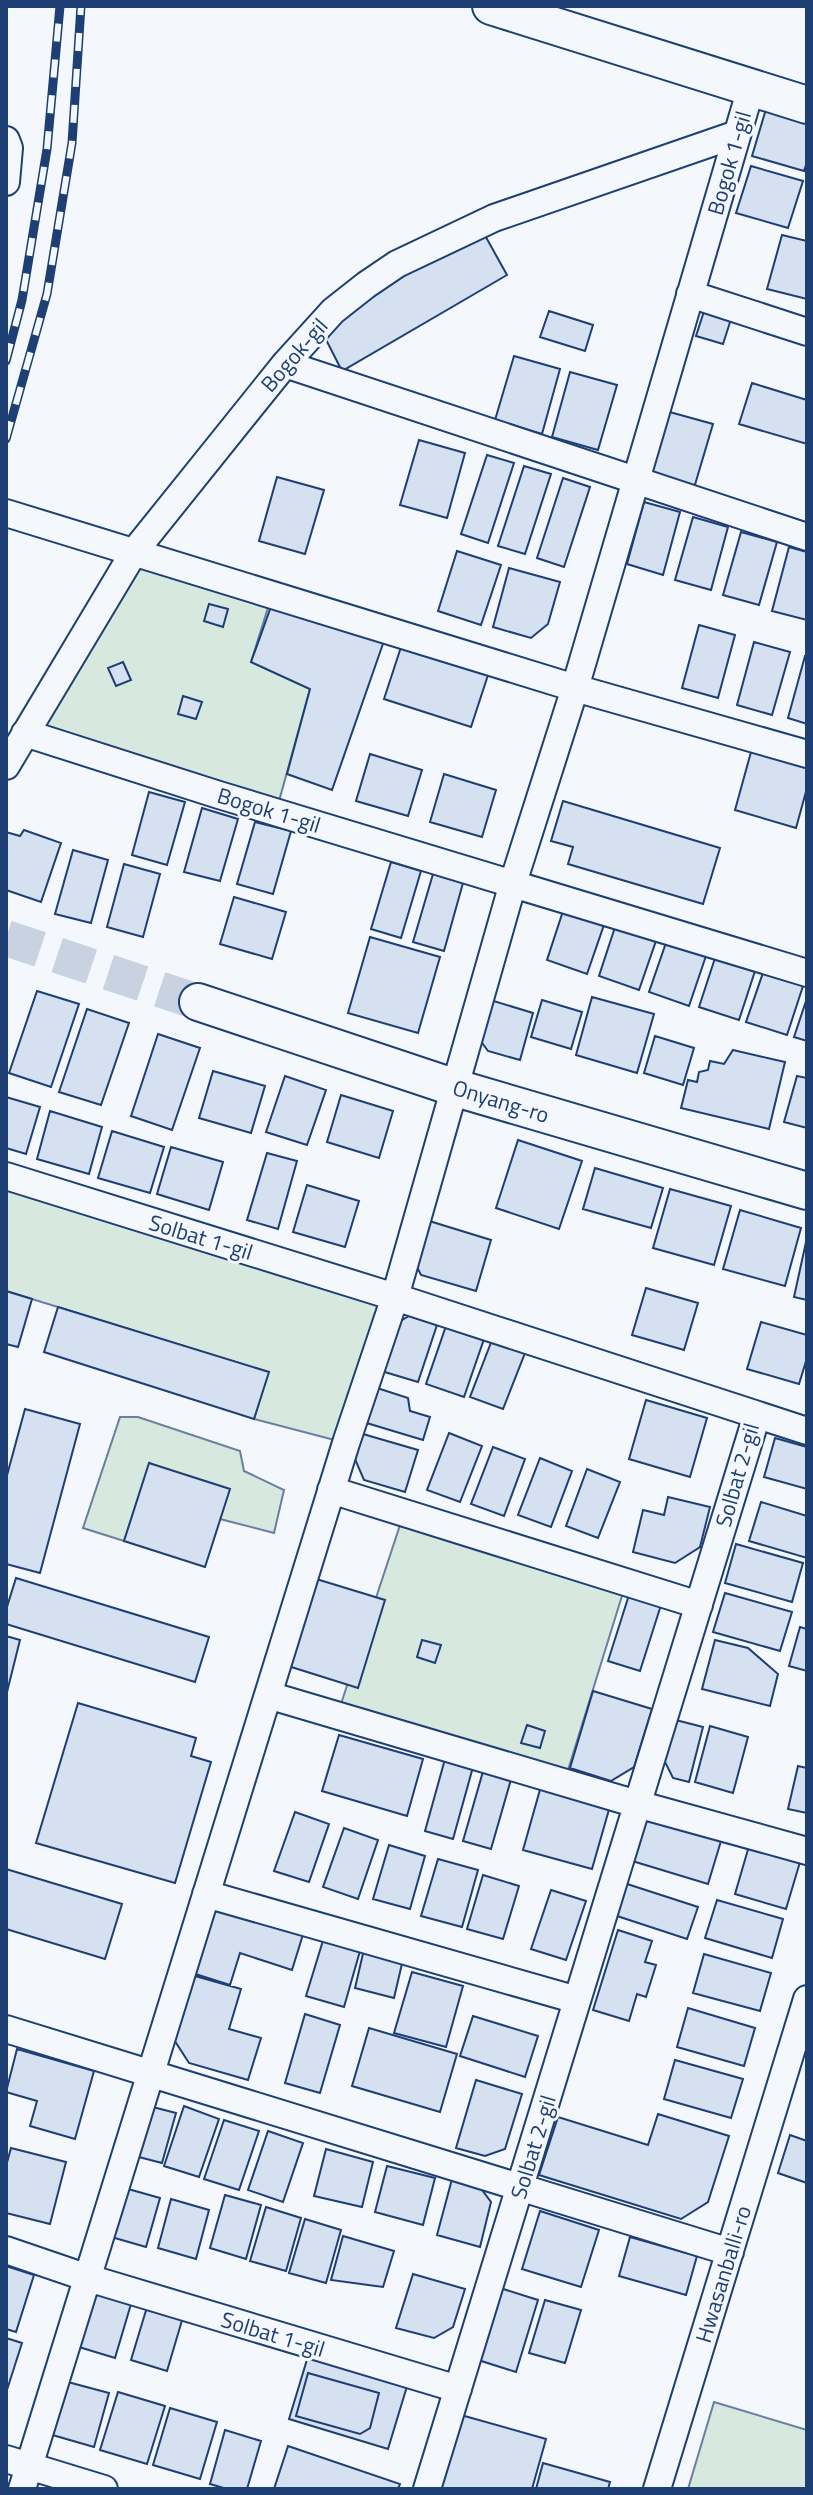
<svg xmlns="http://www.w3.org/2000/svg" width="813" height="2495" font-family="'Titillium Web',sans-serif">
	<rect width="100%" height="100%" fill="#f4f7fb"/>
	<!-- green -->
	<path fill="#d7e8df" stroke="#687fa3" stroke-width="2" d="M134,552L272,595L251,662L310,689L276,812L25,733Z
		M6,1176L395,1297L346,1443L254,1419L268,1372L6,1291Z
		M120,1417H138L240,1451L244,1471L284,1490L274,1533L220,1519L150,1463L124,1541L83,1528Z
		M404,1513L626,1583L564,1783L337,1716Z
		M714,2402L807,2430V2489H688Z"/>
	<!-- building -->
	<path fill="#d5e0f0" stroke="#1d3f73" stroke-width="2" d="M766,109L807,121V162L804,171L752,156Z
		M751,166L803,181L788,228L736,213Z
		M482,230L507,275L342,371L319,326Z
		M782,235L807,241V299L767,289Z
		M706,305L733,313L723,344L696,336Z
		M549,311L593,325L585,351L540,337Z
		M514,356L560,369L542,434L495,420Z
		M570,372L617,385L598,450L552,437Z
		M752,383L807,400V444L739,424Z
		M666,411L713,424L694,488L648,475Z
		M419,440L465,453L447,518L400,505Z
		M487,455L514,463L488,543L461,534Z
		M524,466L551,474L525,554L498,546Z
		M277,477L324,490L305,554L259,541Z
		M563,478L590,487L564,567L537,558Z
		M644,502L680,512L663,575L627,564Z
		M693,517L728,527L711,590L675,580Z
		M741,532L777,542L759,605L723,595Z
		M789,547L807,552V620L772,611Z
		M457,551L501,565L481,625L438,611Z
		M509,568L560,582L548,624L531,638L493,627Z
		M273,601L385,638L332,790L287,774L310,689L251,662Z
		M209,604L228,609L223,627L204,621Z
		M699,625L735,635L718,698L682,688Z
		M754,642L790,652L772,715L737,705Z
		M402,644L489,672L471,727L384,699Z
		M805,656H807V724L788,718Z
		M123,662L131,680L116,686L108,668Z
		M183,696L202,702L196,719L178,714Z
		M751,752L807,767V788L796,828L735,810Z
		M370,754L422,770L408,816L356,801Z
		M444,774L496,790L482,837L430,822Z
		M149,792L185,802L167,865L132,855Z
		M563,801L720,848L703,904L568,864L573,847L551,841Z
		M202,808L238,819L220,881L184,872Z
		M255,822L291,831L273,894L237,884Z
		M24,830L61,843L41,902L6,890V832L20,836Z
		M73,850L108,860L91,923L55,914Z
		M391,862L421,871L401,938L371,929Z
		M124,864L160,874L143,937L107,927Z
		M433,874L463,883L444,951L413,942Z
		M234,897L286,912L272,959L220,944Z
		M565,905L606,919L587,974L547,960Z
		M617,921L658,935L639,990L599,976Z
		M370,937L440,957L418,1033L348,1013Z
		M668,937L708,950L689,1006L649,992Z
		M717,952L757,965L739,1020L699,1007Z
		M765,967L805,980L787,1035L746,1022Z
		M37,991L79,1004L51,1087L9,1073Z
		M592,997L654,1014L637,1073L576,1055Z
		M807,998V1041L794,1037Z
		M487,999L533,1013L520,1060L488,1051L477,1036Z
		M542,1000L582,1012L571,1049L531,1037Z
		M87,1009L129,1023L101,1105L59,1092Z
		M158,1034L200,1048L172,1130L131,1116Z
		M655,1036L694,1048L683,1085L644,1073Z
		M733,1050L785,1062L769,1129L681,1108L688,1080L697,1082L699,1072L708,1070L710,1061L724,1064Z
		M213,1071L265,1086L251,1133L199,1118Z
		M285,1076L326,1090L307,1145L266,1132Z
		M797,1076L807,1078V1128L784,1122Z
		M341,1095L393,1111L379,1158L327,1142Z
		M6,1097L40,1107L26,1154L6,1148Z
		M50,1111L102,1127L89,1174L37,1159Z
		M112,1131L164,1147L150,1193L98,1178Z
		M518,1140L582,1161L559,1229L496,1208Z
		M171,1147L223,1162L209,1210L157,1194Z
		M267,1153L297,1161L278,1229L247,1220Z
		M595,1168L663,1188L651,1228L583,1209Z
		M307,1185L359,1201L345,1247L293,1232Z
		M670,1189L731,1206L714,1265L653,1248Z
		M740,1210L801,1228L785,1286L723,1269Z
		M426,1220L491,1240L476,1291L421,1275L414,1261Z
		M806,1242H807V1300L794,1297Z
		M646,1288L698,1303L684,1350L632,1335Z
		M6,1291L32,1299L18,1347L6,1344Z
		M58,1307L269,1372L254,1419L44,1352Z
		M409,1316L437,1325L418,1382L378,1370L392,1326Z
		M761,1322L807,1335V1358L799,1384L747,1369Z
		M446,1326L484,1339L464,1397L426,1384Z
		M492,1340L525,1353L503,1409L470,1397Z
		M371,1386L408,1398L410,1411L430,1417L423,1440L360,1421Z
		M646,1400L707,1418L690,1477L629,1459Z
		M25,1409L80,1424L40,1573L6,1564V1479Z
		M356,1432L418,1450L405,1492L364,1480L351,1450Z
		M449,1433L482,1446L460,1502L427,1490Z
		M775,1438L807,1447V1489L764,1477Z
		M493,1447L525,1459L504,1516L471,1504Z
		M540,1458L572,1471L551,1527L518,1515Z
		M149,1463L230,1489L205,1567L124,1541Z
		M587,1469L620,1482L598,1538L566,1526Z
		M668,1497L710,1507L700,1547L675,1563L633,1552L643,1510L664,1515Z
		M761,1502L807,1516V1558L749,1541Z
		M736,1544L803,1563L792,1602L725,1583Z
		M16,1578L209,1637L195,1682L6,1624V1610Z
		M313,1578L385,1600L358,1688L285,1665Z
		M725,1593L792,1612L780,1651L713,1632Z
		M629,1595L661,1605L640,1671L608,1661Z
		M800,1627L807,1629V1671L789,1666Z
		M6,1636L20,1640L6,1696Z
		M422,1640L441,1645L435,1663L417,1657Z
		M715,1640L748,1648L778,1674L770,1706L702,1689Z
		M593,1691L652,1709L634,1767L611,1781L570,1768Z
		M78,1703L196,1738L191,1756L211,1762L175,1883L36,1843Z
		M668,1718L703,1727L689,1782L673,1778L660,1752Z
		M527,1725L545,1731L540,1748L521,1743Z
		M710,1726L748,1737L733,1793L695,1782Z
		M339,1735L423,1759L407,1816L322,1791Z
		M445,1759L473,1767L453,1839L425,1831Z
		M798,1766L807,1768V1813L788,1809Z
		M484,1768L512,1776L491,1849L463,1841Z
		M541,1786L610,1806L592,1869L523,1850Z
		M295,1812L329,1824L309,1882L274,1871Z
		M642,1817L721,1841L708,1884L629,1860Z
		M344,1828L378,1840L358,1899L323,1887Z
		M389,1845L425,1856L410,1909L373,1899Z
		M749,1846L800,1862L786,1909L735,1894Z
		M438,1859L478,1870L462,1927L421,1916Z
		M6,1869L122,1904L105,1959L6,1929Z
		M483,1875L519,1886L503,1939L467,1929Z
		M621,1882L698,1907L687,1939L611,1914Z
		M551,1890L586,1901L566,1960L531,1949Z
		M212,1899L305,1928L292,1970L240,1953L230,1985L189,1972Z
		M717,1900L783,1919L772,1958L705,1938Z
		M618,1930L652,1941L645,1962L656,1965L646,1997L637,1994L629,2021L593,2010Z
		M325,1934L362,1944L344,2007L306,1996Z
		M365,1945L404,1955L394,1998L355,1988Z
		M704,1954L771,1973L760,2011L693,1993Z
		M412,1972L463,1986L446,2047L394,2033Z
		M188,1974L241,1989L229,2029L261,2038L248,2080L189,2063L171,2035Z
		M688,2008L755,2028L744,2066L677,2047Z
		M305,2014L340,2025L320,2093L285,2083Z
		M473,2016L538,2036L525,2077L460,2056Z
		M369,2028L457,2054L440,2112L352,2086Z
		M17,2049L94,2071L75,2139L30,2126L37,2101L6,2092Z
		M675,2060L743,2079L731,2118L664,2099Z
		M476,2080L522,2094L505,2149L485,2156L456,2148Z
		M145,2105L176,2113L162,2163L131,2155Z
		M184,2106L219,2119L199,2177L164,2166Z
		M658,2114L729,2136L708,2202L681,2219L539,2175L558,2117L648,2145Z
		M224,2120L259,2131L239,2190L204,2179Z
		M268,2131L303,2143L283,2202L248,2190Z
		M790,2135L807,2141V2183L778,2173Z
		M11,2148L66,2162L50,2224L6,2213V2166Z
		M326,2149L373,2162L362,2207L314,2196Z
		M387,2166L435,2178L423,2225L375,2212Z
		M452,2179L479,2186L491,2202L480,2247L437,2235Z
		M121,2187L160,2198L146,2247L108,2236Z
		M225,2195L261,2205L246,2259L210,2248Z
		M171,2199L209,2210L196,2259L158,2248Z
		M266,2207L301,2218L286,2271L250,2261Z
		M540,2211L599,2230L581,2287L522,2269Z
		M305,2219L341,2230L326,2283L289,2273Z
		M343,2236L394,2251L383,2287L331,2280Z
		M630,2237L697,2256L686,2295L619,2276Z
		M6,2266L34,2275L16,2332L6,2329Z
		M413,2274L465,2289L453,2327L434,2338L396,2328Z
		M497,2287L538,2300L516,2372L475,2359Z
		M95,2294L131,2304L115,2358L79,2347Z
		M545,2300L581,2310L565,2363L529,2353Z
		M147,2307L183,2317L167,2371L131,2360Z
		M6,2338L22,2343L6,2393Z
		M309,2353L408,2383L388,2449L289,2419Z
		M308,2373L379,2393L370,2428L360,2434L296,2416Z
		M64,2381L109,2393L94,2447L49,2434Z
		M118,2392L165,2406L147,2464L100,2450Z
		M170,2408L217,2422L200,2479L153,2465Z
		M461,2415L546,2439L532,2489H439Z
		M225,2430L261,2441L247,2489H227L210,2484Z
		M288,2446L400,2484L398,2489H274Z
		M543,2463L610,2482L608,2489H536Z"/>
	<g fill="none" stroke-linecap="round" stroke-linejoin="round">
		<!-- secondary-tunnel -->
		<path stroke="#c9d2e0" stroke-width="36" stroke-dasharray="36 18" stroke-linecap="butt" d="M6,938L198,1002"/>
		<defs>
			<path id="street" d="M6,140L9,148L6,182
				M690,294L807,332
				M285,364L807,537
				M6,513L575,688L807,754
				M25,733L219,795L807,973
				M6,766L134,552L285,364L333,311L366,285L397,264L494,218L737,134
				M6,1176L395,1297L807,1431
				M331,1490L699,1605
				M268,1695L637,1804L807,1851
				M206,1894L577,2000
				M6,2029L730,2252
				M6,2250L88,2278L458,2389
				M6,2459L104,2489
				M22,2489L346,1443L395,1297L513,883L575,688L751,88
				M427,2489L757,1415
				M657,2489L807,1999"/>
			<path id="secondary" d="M491,6L807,105
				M198,1002L456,1088L807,1191"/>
		</defs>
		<!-- street casing -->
		<use href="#street" stroke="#1d3f73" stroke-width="30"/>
		<!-- secondary casing -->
		<use href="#secondary" stroke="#1d3f73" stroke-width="40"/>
		<!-- street -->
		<use href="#street" stroke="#f4f7fb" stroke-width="26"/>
		<!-- secondary -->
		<use href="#secondary" stroke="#f4f7fb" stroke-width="36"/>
		<defs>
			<path id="rail" d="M6,361L22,300L47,149L60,6
				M6,439L47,294L72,143L81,6"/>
		</defs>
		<!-- rail casing -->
		<use href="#rail" stroke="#1d3f73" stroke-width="9"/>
		<!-- rail -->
		<use href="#rail" stroke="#f4f7fb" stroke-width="6" stroke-dasharray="18" stroke-linecap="butt"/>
	</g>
	<g text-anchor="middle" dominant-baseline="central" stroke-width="6" stroke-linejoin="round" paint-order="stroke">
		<!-- street labels -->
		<g font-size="22" fill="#1d3f73" stroke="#f4f7fb">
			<text transform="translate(729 163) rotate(-74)">Bogok 1-gil</text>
			<text transform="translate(294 355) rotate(-49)">Bogok-gil</text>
			<text transform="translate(269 810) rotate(17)">Bogok 1-gil</text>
			<text transform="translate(501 1101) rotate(17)">Onyang-ro</text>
			<text transform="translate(201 1237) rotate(17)">Solbat 1-gil</text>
			<text transform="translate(737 1475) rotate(-74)">Solbat 2-gil</text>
			<text transform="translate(533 2147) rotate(-73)">Solbat 2-gil</text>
			<text transform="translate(723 2274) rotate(-73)">Hwasanballi-ro</text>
			<text transform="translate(273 2334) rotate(17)">Solbat 1-gil</text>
		</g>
	</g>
	<!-- border -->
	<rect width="813" height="2495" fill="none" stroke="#1d3f73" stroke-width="16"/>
</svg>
